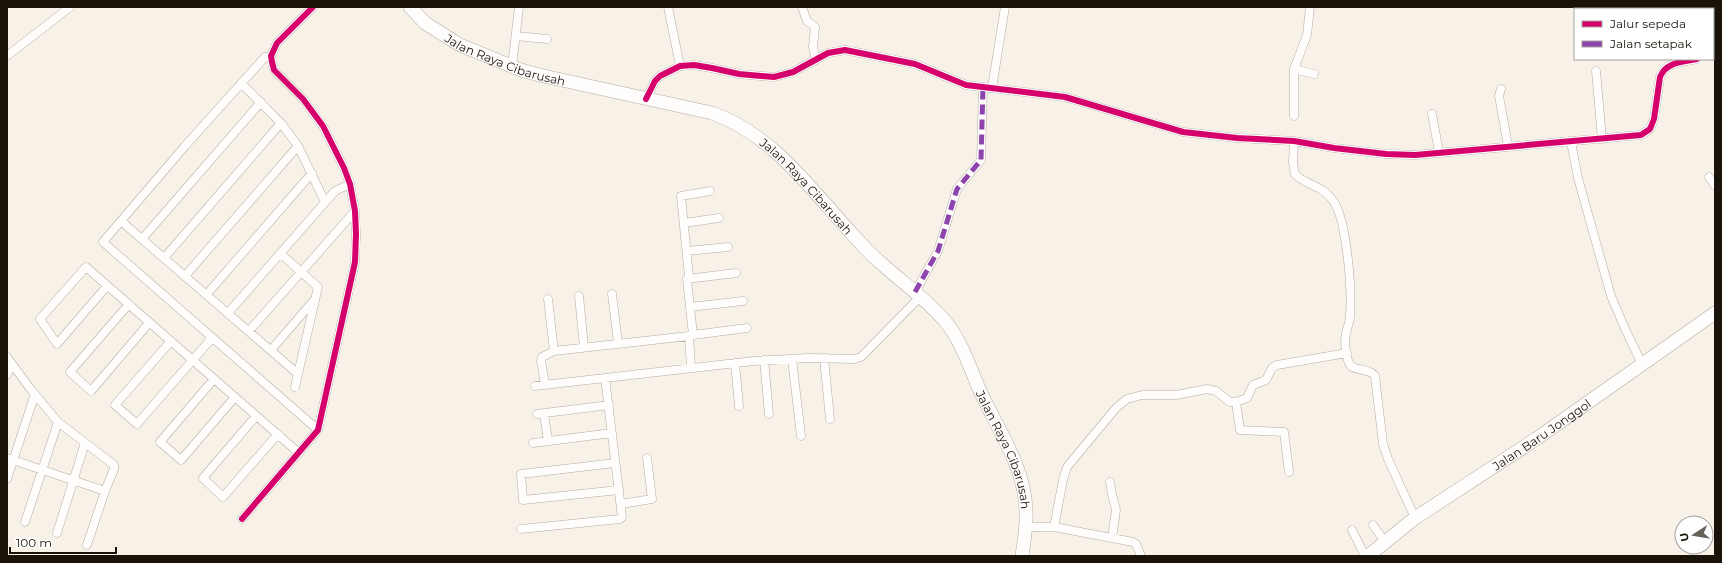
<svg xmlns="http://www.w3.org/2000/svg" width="1722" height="563" font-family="Montserrat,sans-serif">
	<rect width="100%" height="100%" fill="#f7f1e8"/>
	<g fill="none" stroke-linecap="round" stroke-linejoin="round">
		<defs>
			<path id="street" d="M668,7L680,66
				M802,7L807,21L815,27L813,47L816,60
				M516,36L547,39
				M7,56L70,7
				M271,56L265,57L185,146L103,242L318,430
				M1713,56L1715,55
				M512,66L519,7
				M1294,69L1314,74
				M1596,71L1602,139
				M241,83L281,123L298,146L325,202
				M992,88L1005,7
				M1501,89L1499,96L1508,146
				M646,99L655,81L660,76L680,66L694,65L712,68L739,74L774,77L793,72L828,53L845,50L915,64L966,85L1065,97L1183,132L1237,138L1294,141L1334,148L1386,154L1415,155L1641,135L1650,129L1654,119L1660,77C1666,62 1682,62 1697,59
				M1432,114L1439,152
				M1294,116V69L1307,35L1310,7
				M1294,141L1293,163L1295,174C1306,186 1322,184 1334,202C1347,222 1352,290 1350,316C1350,322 1347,327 1346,333C1344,341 1346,356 1349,363C1352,372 1369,367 1375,376L1383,444L1388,459L1415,518
				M1571,142L1578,178L1611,296L1626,331L1642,364
				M1709,177L1715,186
				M121,221L298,374
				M684,223L719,218
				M142,239L261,102
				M687,251L728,247
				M280,253L318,287L295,387
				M164,258L281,123
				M185,276L298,146
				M687,279L736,273
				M107,286L57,344L40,319L86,267C157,329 228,391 299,453
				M915,292L938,251L957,189L981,160L983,87
				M207,294L312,173
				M612,294L618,343
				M579,296L584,347
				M548,299L554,351
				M129,304L70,372L91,391L149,323
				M690,307L743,301
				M228,313L335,191L350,184
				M249,331L355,211
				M693,335L747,328
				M171,341L115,405L137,424L212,338
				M271,350L315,299
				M7,357L29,387L58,422L114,465V469L105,491L87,545
				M824,358L830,419
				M792,359L801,436
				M764,360L769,414
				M735,363L739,406
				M691,368L689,336L693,335L687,279L689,277L681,196L710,191
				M7,375L11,363
				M214,379L160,442L181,460L235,397
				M545,384L541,361L542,357L554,351L689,336
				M535,386L754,361L808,358L854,359L861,357L920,297
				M1236,402L1240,430L1284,432L1289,472
				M537,414L609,405
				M544,414L548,441
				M256,416L203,478L223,497L278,434
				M533,443L612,433
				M7,458L105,491
				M615,463L521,474L523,500L619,490
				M7,479L35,394
				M1110,482L1112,494L1116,510L1112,538
				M621,504L652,499L647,458
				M242,519L318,430L355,262L356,234L355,211L350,184L344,168L323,126L303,99L274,70L272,62L271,56L277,43L313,7
				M25,522L58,422
				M1373,525L1385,542
				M1026,527H1054L1133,542L1136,544L1141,556
				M1054,527L1063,480L1067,467L1116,408L1127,399L1142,395H1176L1207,389L1216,391L1230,402H1236L1247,398L1253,385L1266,380L1272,368L1277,365L1347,353
				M521,529L620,519L622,517L605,378
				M1352,530L1365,556
				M57,533L85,443"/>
			<g id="primary">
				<path id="s1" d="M410,7L425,23L460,45L521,70L539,75L712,113C774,135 811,190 854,236C863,246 872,256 882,264C903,283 926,299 945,321C961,340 970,368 980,391C998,430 1025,467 1026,511C1027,526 1024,541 1022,556"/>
				<path id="s2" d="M1368,556L1415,518L1536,439L1715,313"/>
			</g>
		</defs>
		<!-- street casing -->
		<use href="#street" stroke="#b2aca4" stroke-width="9"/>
		<!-- primary casing -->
		<use href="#primary" stroke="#b2aca4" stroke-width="14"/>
		<!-- street -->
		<use href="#street" stroke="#fefdfc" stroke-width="8"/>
		<!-- primary -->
		<use href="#primary" stroke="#fefdfc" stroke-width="13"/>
		<!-- quiet -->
		<path stroke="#8e44ad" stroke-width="5" stroke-dasharray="10 5" stroke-linecap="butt" d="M915,292L938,251L957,189L981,160L983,87"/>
		<defs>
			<path id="cycleway" d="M646,99L655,81L660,76L680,66L694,65L712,68L739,74L774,77L793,72L828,53L845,50L915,64L966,85L1065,97L1183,132L1237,138L1294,141L1334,148L1386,154L1415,155L1641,135L1650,129L1654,119L1660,77C1666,62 1682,62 1697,59
				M242,519L318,430L355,262L356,234L355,211L350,184L344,168L323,126L303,99L274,70L272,62L271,56L277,43L313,7"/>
		</defs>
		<!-- cycleway casing -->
		<use href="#cycleway" stroke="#fff" stroke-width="8"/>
		<!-- cycleway -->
		<use href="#cycleway" stroke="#d6006c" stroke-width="6"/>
	</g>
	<g text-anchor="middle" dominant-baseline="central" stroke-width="3" stroke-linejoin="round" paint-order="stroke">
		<!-- street labels -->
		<g font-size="12" fill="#19130a" stroke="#fff">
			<text stroke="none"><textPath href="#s1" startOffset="111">Jalan Raya Cibarusah</textPath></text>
			<text stroke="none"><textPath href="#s1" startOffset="446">Jalan Raya Cibarusah</textPath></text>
			<text stroke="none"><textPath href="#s2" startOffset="212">Jalan Baru Jonggol</textPath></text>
			<text stroke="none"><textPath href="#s1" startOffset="782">Jalan Raya Cibarusah</textPath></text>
		</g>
	</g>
	<!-- border -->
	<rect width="1722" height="563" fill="none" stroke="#19130a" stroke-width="16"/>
	<!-- legend -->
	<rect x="1574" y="8" width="140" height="52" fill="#ffffff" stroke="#a3a19d"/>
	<rect x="1582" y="21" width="20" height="6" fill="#d6006c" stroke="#a3a19d"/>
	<text x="1610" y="28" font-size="12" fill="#19130a">Jalur sepeda</text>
	<rect x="1582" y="41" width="20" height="6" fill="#8e44ad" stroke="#a3a19d"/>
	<text x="1610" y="48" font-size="12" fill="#19130a">Jalan setapak</text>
	<!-- north arrow -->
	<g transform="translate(1694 535) rotate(258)"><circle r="19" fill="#ffffff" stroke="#a3a19d"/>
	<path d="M0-3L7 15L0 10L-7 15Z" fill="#676158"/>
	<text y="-6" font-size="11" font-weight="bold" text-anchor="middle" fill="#19130a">U</text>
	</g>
	<!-- scale -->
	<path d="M10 547v6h106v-6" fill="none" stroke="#19130a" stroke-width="2"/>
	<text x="16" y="547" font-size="12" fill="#19130a" stroke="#ffffff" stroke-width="3" paint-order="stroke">100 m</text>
</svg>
